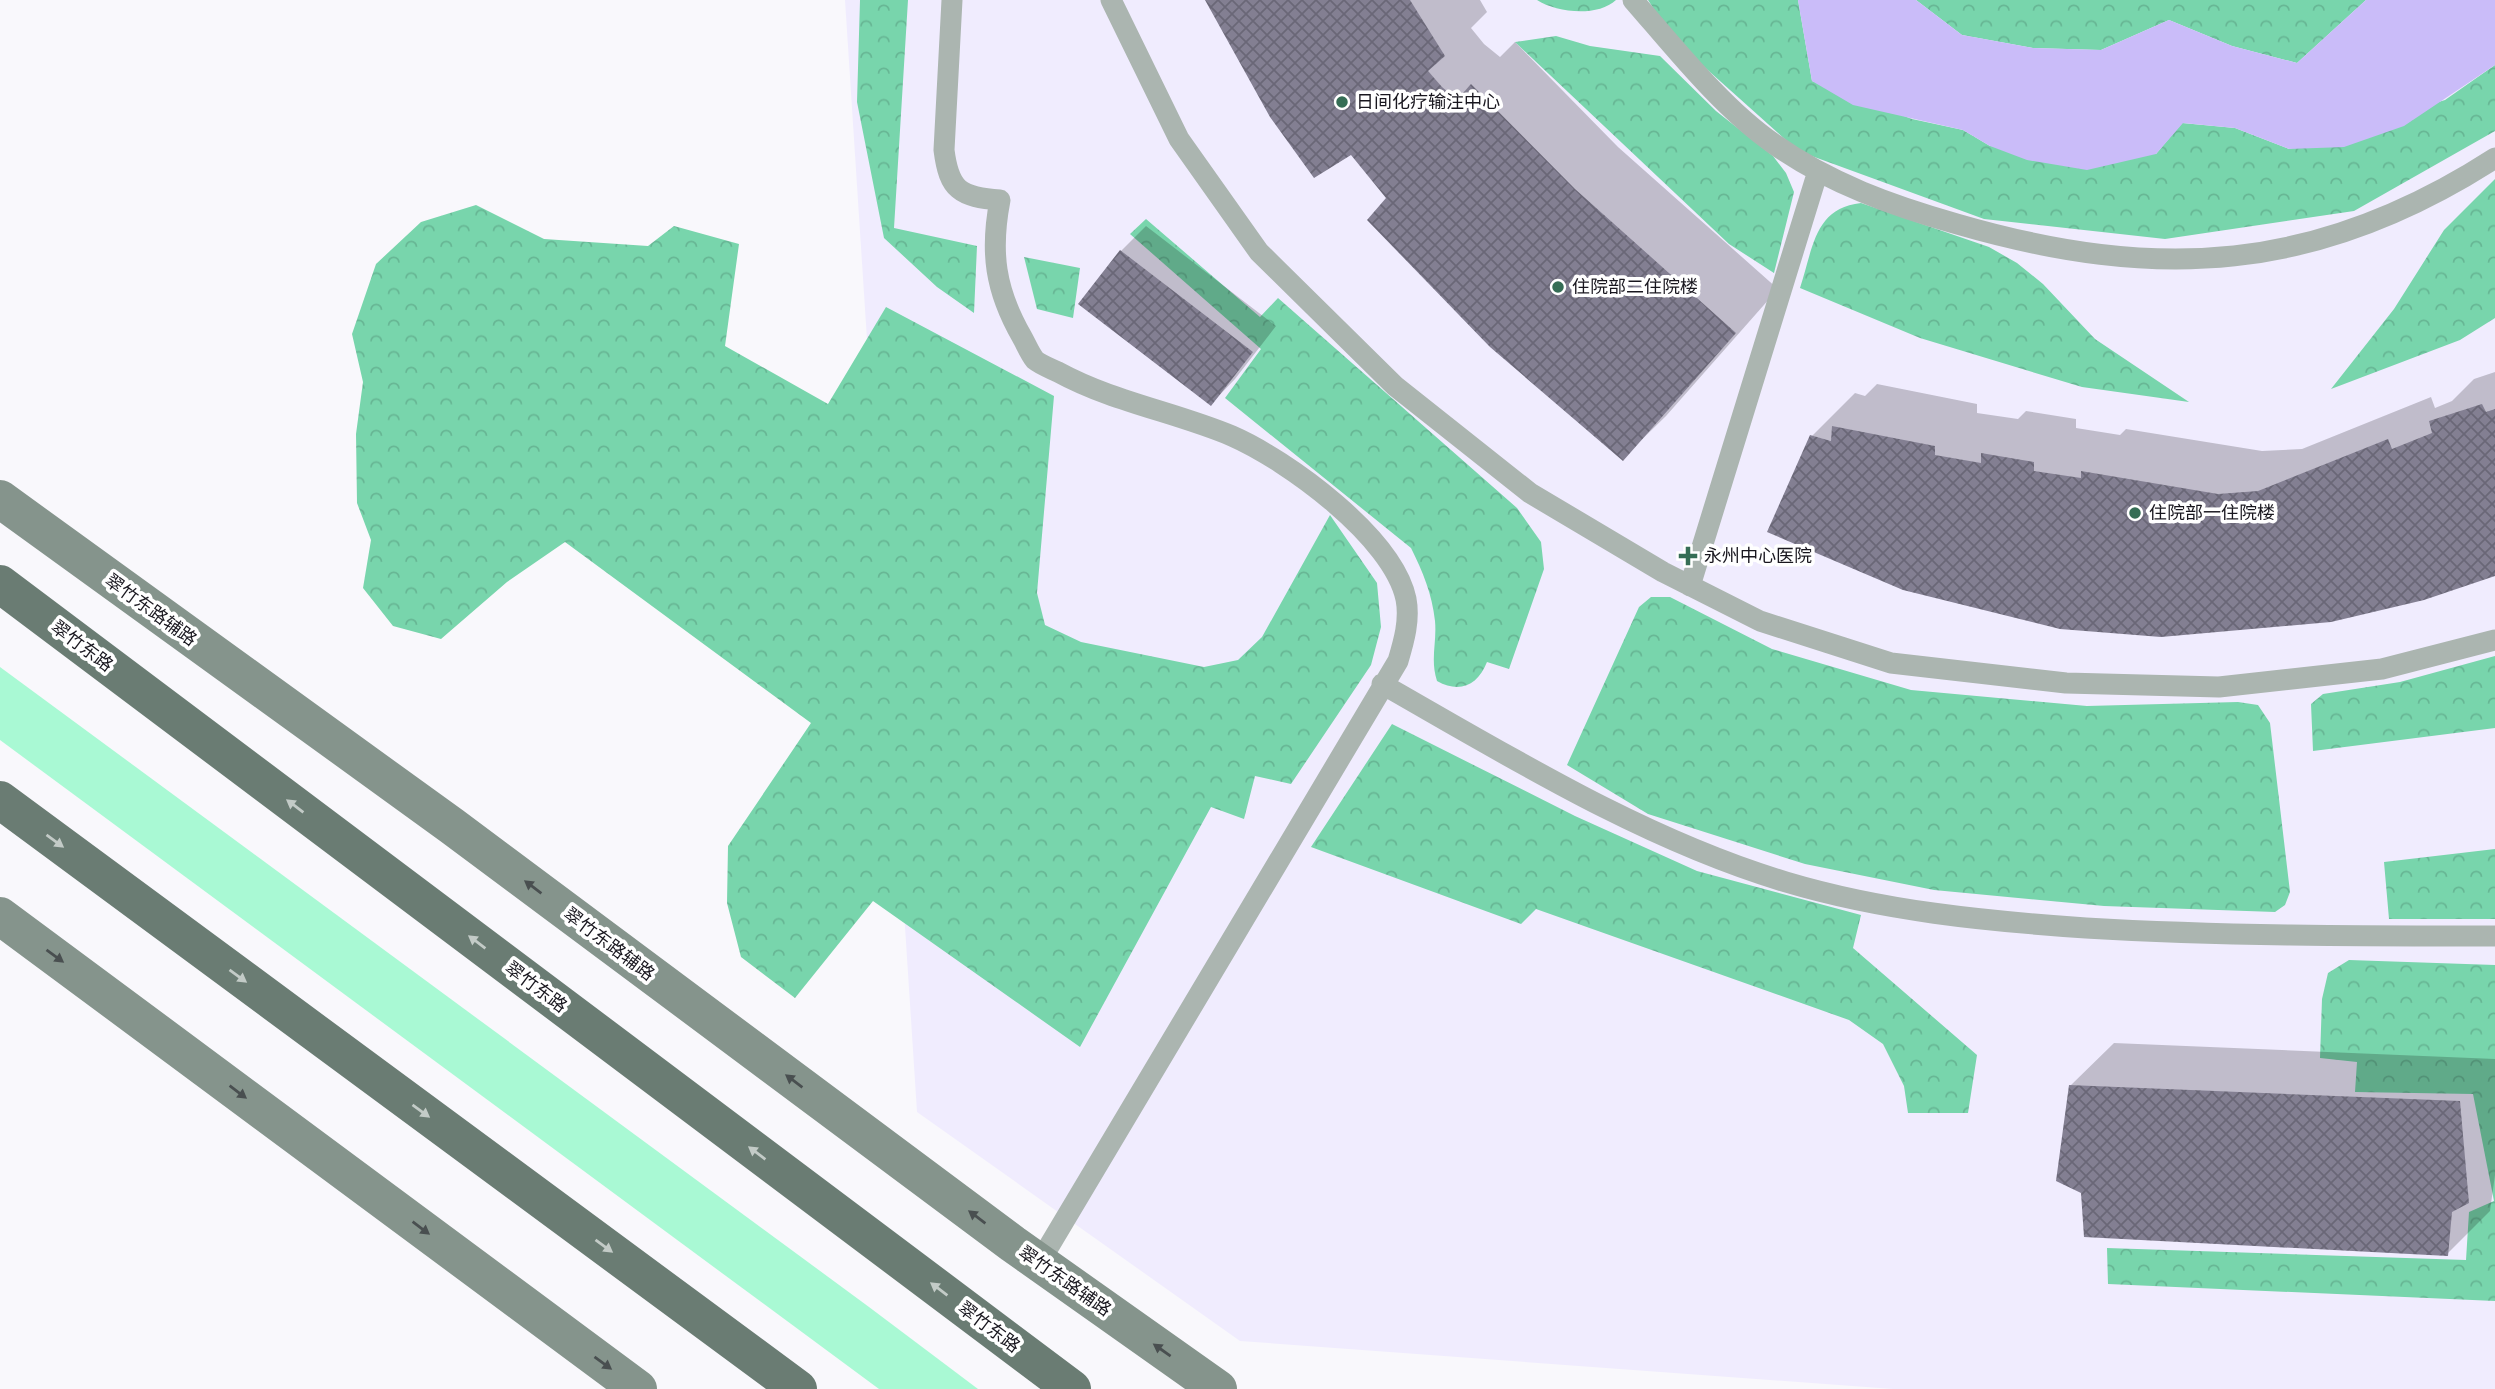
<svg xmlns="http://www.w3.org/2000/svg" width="2495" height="1389" font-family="Signika,'Noto Sans SC',sans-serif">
	<defs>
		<pattern id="forest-crowns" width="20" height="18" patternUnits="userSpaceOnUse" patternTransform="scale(1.75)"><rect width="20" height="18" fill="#78d5ac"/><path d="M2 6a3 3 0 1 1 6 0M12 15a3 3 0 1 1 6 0" fill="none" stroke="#67b694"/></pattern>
		<pattern id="building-cross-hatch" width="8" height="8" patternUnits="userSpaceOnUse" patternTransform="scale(1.75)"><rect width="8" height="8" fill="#837f92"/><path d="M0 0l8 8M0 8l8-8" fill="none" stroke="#6a6777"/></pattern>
	</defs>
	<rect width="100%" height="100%" fill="#f9f8fc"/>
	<!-- built -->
	<path fill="#f0ecfe" d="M845,0H2495V1389H1893L1240,1341L917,1112Z"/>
	<!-- green -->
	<path fill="#a9f9d4" d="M0,667L869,1307L978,1389H879L0,740Z"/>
	<!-- forest -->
	<path fill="url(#forest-crowns)" d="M860,0H908L894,228L977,246L974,313L937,287L884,238L857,102Z
		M1537,0H1616C1598,17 1557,13 1537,0Z
		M1648,0H1798L1812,81L1912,119L1963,130L1990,146L2156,154L2182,123L2235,128L2289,149L2445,100L2495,65V131L2354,211L2165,239L1984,219L1798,151L1673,39Z
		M1916,0H2366L2297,63L2232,46L2169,20L2101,50L2033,48L1962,35Z
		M1556,36L1590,46L1660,56L1716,111L1773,156L1786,173L1794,192L1774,273L1729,244L1515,42Z
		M2495,179V318L2460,340L2331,389L2394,309L2444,230Z
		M1861,203L1989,247L2017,263L2043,284L2095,339L2189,402L2082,387L1920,338L1800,288C1813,249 1814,208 1861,203Z
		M476,205L544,239L648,246L674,226L739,244L725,346L828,404L886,307L1054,396L1037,593L1045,625L1081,642L1204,667L1238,660L1262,637L1330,515L1377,583L1381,627L1371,665L1291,784L1255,776L1244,819L1211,807L1080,1047L873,901L795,998L741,957L727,903L728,846L811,723L565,542L507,582L441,639L393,626L363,588L371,540L357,503L356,434L363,382L352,334L376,264L421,222Z
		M1146,219L1260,317L1278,298L1517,508L1541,542L1544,569L1509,669L1487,662C1478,685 1460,694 1437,681C1430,659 1437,643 1435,621C1432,594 1423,572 1411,548L1225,398L1261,349L1130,234Z
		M1024,257L1080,268L1073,318L1037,309Z
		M1651,597H1670L1772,649L1911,690L2087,706L2238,702L2258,705L2270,723L2290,892L2285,905L2275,912L2104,906L1934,890L1805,864L1648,814L1567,765L1639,607Z
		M2495,656V728L2313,751L2311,704L2323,694L2400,682Z
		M1392,724L1575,816L1697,871L1861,915L1853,948L1977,1055L1968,1113H1908L1904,1086L1883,1044L1849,1020L1536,909L1521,924L1311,847Z
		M2495,849V919H2389L2384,862Z
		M2349,960L2495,965V1301L2108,1284L2107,1248L2466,1260L2469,1212L2494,1201L2473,1094L2355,1092L2357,1062L2320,1058L2322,999L2328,973Z"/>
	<!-- water -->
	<path fill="#cabcf9" d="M1798,0H1916L1962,35L2033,48L2101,50L2169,20L2232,46L2297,63L2366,0H2495V65L2404,126L2344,147L2289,149L2235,128L2183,123L2156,154L2087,170L2027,160L1990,146L1963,130L1853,105L1812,81Z"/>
	<!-- shadow -->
	<path fill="#0003" d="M1207,0H1480L1487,12L1471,28L1484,44L1500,57L1515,42L1618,147L1778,289L1666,416L1623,458L1388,198L1351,153Z
		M1146,226L1276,326L1235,379L1211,404L1080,304L1121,251Z
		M2495,372V574L2424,598L1812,436L1855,393L1865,396L1877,384L1977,404V413L2018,419L2026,411L2076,419V428L2120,435L2126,429L2262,451L2302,449L2431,397L2435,408L2452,401L2474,379Z
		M2114,1043L2495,1059V1175L2490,1211L2447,1254L2070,1086Z"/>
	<!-- building -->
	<path fill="url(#building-cross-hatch)" d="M1205,0H1410L1445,56L1428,71L1442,87L1457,100L1471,84L1575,189L1736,333L1623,461L1490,347L1367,220L1386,198L1351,155L1314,178L1270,117Z
		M1120,250L1253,352L1211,406L1078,304Z
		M2482,404L2486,412L2495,409V576L2424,600L2331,622L2161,637L2060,629L1903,590L1767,532L1810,435L1831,441L1832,426L1935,446V455L1981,463V453L2034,462V471L2081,478V471L2218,494L2258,491L2388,439L2392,449L2432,433L2429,421Z
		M2069,1085L2460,1101L2469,1203L2452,1212L2448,1256L2084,1237L2081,1193L2056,1181Z"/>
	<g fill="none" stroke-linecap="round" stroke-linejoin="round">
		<!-- service -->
		<path stroke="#abb5b0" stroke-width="21" d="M952,0L944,150C949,190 960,197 1000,200C990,252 995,290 1022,337C1026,344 1030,354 1035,360C1041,365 1052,369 1058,372C1113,402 1175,412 1232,436C1287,460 1393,537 1406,599C1410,620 1404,641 1398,661L1039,1263
			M1111,0L1179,139L1259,252L1395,386L1530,493L1663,572L1760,621L1891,663L2066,683L2219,687L2382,669L2495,640
			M1633,0C1674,47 1722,108 1774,144C1829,183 1893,206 1957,224C2157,282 2317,273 2495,158
			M1690,586L1818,171
			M1382,684C1510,757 1645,840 1786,882C1883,911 1985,921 2086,928C2222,936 2358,936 2495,936"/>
		<!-- secondary -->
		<path stroke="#85948c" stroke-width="38" d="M0,499L452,826L1013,1244L1218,1389
			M0,916L638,1389"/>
		<!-- primary -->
		<path stroke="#6a7c73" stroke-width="38" d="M0,584L1072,1389
			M0,800L798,1389"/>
	</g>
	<!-- one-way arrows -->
	<defs><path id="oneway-solid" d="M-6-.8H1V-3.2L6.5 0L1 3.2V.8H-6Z" transform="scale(1.75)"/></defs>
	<g fill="#c3cbc7">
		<use href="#oneway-solid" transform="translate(295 806) rotate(-143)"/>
		<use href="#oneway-solid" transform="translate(55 841) rotate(36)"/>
		<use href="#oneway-solid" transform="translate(477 942) rotate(-143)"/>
		<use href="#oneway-solid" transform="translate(238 976) rotate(36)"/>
		<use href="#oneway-solid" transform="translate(421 1111) rotate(36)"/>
		<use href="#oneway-solid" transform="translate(757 1153) rotate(-143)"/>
		<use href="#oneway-solid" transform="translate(604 1246) rotate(36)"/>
		<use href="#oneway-solid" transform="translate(939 1289) rotate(-143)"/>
	</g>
	<g fill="#494f50">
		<use href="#oneway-solid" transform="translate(533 887) rotate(-143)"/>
		<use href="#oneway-solid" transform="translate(55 956) rotate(36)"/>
		<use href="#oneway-solid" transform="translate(794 1081) rotate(-143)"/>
		<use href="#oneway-solid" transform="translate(238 1092) rotate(37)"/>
		<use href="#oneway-solid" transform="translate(977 1217) rotate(-143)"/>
		<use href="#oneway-solid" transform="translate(421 1228) rotate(37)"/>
		<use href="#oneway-solid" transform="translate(1162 1350) rotate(-145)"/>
		<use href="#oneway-solid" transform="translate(603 1363) rotate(36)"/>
	</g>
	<!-- markers -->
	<g fill="#356d55" stroke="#fff" stroke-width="2.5">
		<circle cx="1342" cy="102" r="7"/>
		<circle cx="1558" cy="287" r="7"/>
		<circle cx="2135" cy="513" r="7"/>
		<path d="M1684.5 545.5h7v7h7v7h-7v7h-7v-7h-7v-7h7z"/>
	</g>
	<g text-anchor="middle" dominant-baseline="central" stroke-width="7" stroke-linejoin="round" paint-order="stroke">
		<!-- poi labels -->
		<g font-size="18" fill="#18161e" stroke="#fff" text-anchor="start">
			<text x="1356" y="102">日间化疗输注中心</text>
			<text x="1572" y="287">住院部二住院楼</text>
			<text x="2149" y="513">住院部一住院楼</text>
			<text x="1704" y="556">永州中心医院</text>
		</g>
		<!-- street labels -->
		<g font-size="18" fill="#18161e" stroke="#fff">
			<text transform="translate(151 610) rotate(36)">翠竹东路辅路</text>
			<text transform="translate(82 646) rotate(37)">翠竹东路</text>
			<text transform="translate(609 944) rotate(37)">翠竹东路辅路</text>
			<text transform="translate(536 987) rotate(37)">翠竹东路</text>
			<text transform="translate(1065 1281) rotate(35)">翠竹东路辅路</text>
			<text transform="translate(989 1327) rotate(37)">翠竹东路</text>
		</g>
	</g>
</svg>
